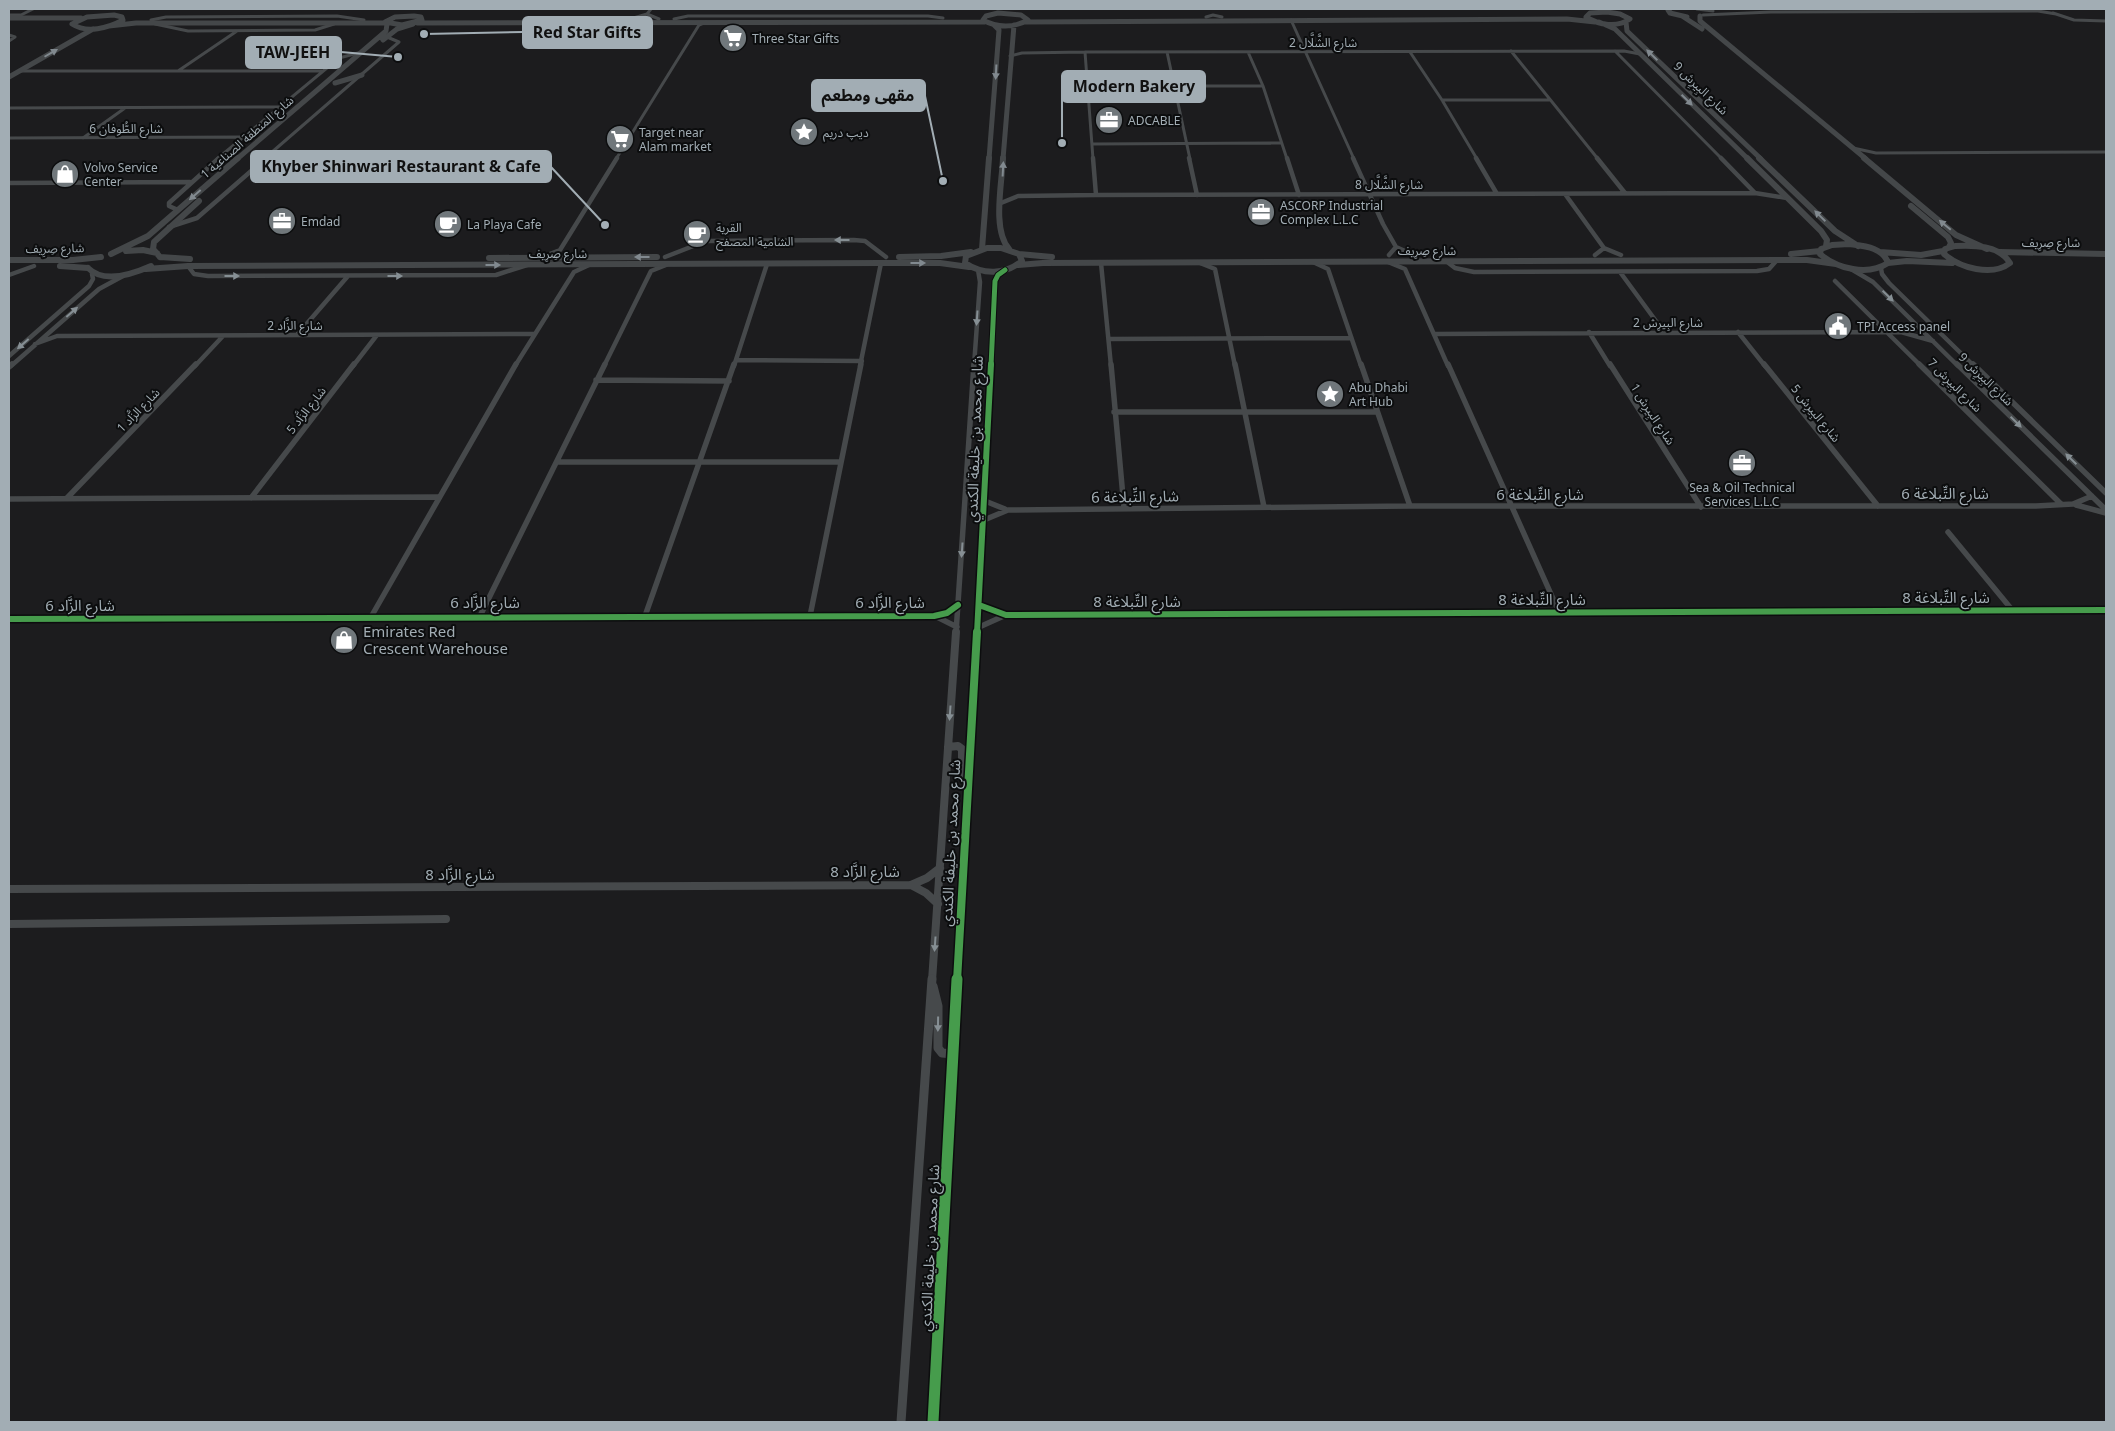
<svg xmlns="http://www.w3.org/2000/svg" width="2115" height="1431" font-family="'Noto Sans','Noto Sans Arabic',sans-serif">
	<rect width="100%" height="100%" fill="#121212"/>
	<!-- built -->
	<path fill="#1c1c1e" d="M9,9H2106V1422H9Z"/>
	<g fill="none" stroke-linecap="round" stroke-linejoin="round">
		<!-- street-far4 -->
		<path stroke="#46494b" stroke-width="3" d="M1697,9L1713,11
			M2053,13L2074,20L2106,21
			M647,14L659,19
			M9,15H21
			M1703,15L1771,12L2038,11L2056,14
			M1206,17L1213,15L1222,17
			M15,18L33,9
			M630,19L647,14L651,9
			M674,19L688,16H928L943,18
			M151,20L166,17L337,16L364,20
			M1291,20L1354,159
			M155,24L188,31L315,30L334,24
			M9,35L15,37L9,41
			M1511,51L1598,159
			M1615,51L1722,159
			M1085,52L1093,159
			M1167,52L1190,159
			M1248,52L1263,86L1287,159
			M1410,52L1442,100L1477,159
			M1010,56L1022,53L1085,52L1624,51L1640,54
			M19,71H323
			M178,71L237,31
			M1190,86H1263
			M1088,90H1175
			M1442,100H1549
			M9,108L279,107
			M9,138L242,137
			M83,138L125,108
			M1092,144L1280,143
			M1853,148L1876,153L2106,152
			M217,159L339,58L362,52
			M264,159L399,42L387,37
			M616,159L699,25L706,22"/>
		<!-- street-far3 -->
		<path stroke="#46494b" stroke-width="4.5" d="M1093,158L1096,195
			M1189,158L1197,195
			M1287,158L1299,195
			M1353,158L1383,224L1396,247L1414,255
			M1476,158L1497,194
			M1597,158L1625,193
			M1721,158L1755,193
			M9,183L190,182
			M1565,194L1604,248L1621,255
			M1001,203L1018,196L1096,195L1755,193L1787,198
			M178,210L169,206V203L219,158
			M169,227L197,218L266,158
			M1389,255L1396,247
			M1595,255L1604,248
			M542,257L560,250L617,158
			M665,257L706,241L854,240L865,241L886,257
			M1446,261L1455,268L1474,272L1757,271L1769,269L1777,260
			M1313,262L1328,269L1361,366
			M1388,262L1405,269L1448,366
			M1101,263L1111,366
			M1200,263L1215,269L1235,366
			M188,266L194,274L208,276L496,275L527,265
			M1881,268L1882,274L1889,283L1974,366
			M1851,269L1873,282L1958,366
			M1620,272L1664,332
			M9,275L34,266
			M1835,281L1921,366
			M1589,332L1610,366
			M1738,332L1765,366
			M1435,334L1901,332L1933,341
			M297,335L348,276
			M1109,339L1350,338
			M35,344L57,336L534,334
			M9,356L89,286L93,279L92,274
			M736,360L862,361
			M11,366L99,289L123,276
			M195,366L223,336
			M353,366L377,335
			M515,366L574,272L589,265
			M604,366L651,271L666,265
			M734,366L767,264
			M860,366L881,263
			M974,366L980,282L978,270
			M991,366L995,281L998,275L1005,270"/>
		<!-- street-far2 -->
		<path stroke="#46494b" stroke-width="5.5" d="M1111,364L1124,508
			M1235,364L1264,507
			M1361,364L1410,506
			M1448,364L1559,612
			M1610,364L1701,507
			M1764,364L1878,506
			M1919,364L2061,504
			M1957,364L2106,510
			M1973,364L2106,493
			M9,367L12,364
			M596,380L729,381
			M1114,412H1376
			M557,462H840
			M67,498L196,364
			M251,498L354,364
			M9,499L438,497
			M985,501L1005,509
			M2076,505L2106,513
			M984,520L1008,510L1410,506H2036L2073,504L2092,496
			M1948,532L2013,611
			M979,605L1006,615L2106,610
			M480,616L605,364
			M645,616L734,364
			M810,616L861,364
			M371,617L516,364
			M937,617L957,627
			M9,619L934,616L947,613L958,605
			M977,628L1006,615
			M956,633L974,364
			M977,633L991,364"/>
		<!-- street-far1 -->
		<path stroke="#46494b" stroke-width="8" d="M948,747L958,746L962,749V771L968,781
			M911,885L926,893L938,904
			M9,889L911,885L927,878L940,868
			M9,924L446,919
			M932,981L956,632
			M957,981L977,632"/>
		<!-- street -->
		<path stroke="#46494b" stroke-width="9" d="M933,986L938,1006V1048L942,1053L953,1054
			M901,1422L932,979
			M933,1422L957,979"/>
		<!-- secondary-far1 -->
		<path stroke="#444749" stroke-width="5" d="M1670,9L1668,10L1670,13L1687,17
			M1607,12L1620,14L1630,19C1617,28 1599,25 1586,17L1590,13Z
			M998,13L1021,15L1028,20C1014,28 997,28 983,20L986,16Z
			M114,15L122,17L123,20C108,28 87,34 72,24L87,17Z
			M414,16L421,17L422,20L402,25L385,22L395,17Z
			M1682,16L1702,29
			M1700,16V21L1866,159
			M9,18H81
			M1026,22L1567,19L1595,22
			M1599,22L1615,29L1748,159
			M1626,22L1627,31L1761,159
			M417,23L985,22
			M109,26L136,23H385
			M383,40L397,29L413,24
			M9,77L93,29
			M335,83L362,75
			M237,159L386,31L387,24
			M989,159L999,30L994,25
			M1003,159L1014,25"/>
		<!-- secondary -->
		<path stroke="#444749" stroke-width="6" d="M1003,158C1002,184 992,229 1009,249
			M1747,158L1821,231L1827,240L1826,246
			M1759,158L1835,231L1858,246
			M1864,158L1956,235L1987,249
			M1911,206L1948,237L1951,243L1949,247
			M1849,244C1863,246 1883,247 1888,263C1868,276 1837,269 1820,254L1821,249L1832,245Z
			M1955,246C1974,245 1999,245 2010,263C1992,277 1960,268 1944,254L1945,249Z
			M987,248H1001L1019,254L1022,261C1005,275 983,275 965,263L966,256Z
			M982,249L989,158
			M126,251L143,250L157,253
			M1880,252L1921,255L1943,251
			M2000,252L2106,254
			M111,254L148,236L238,158
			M1019,254L1052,257
			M1791,254L1820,251
			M160,257L190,259
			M160,257L153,249L154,242L199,201
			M899,257L941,256L971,252
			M489,258L657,257
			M9,260H73L101,257
			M1888,263L1907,261L1952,263
			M1018,265L1043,263L1777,260H1807L1836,264
			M60,266L88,268
			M88,268C104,284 133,274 151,266
			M146,269L188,266L881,263H940L969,267"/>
		<defs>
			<path id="cycleway-far3" d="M991,366L995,281L998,275L1005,270"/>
			<path id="cycleway-far2" d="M979,605L1006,615L2106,610
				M9,619L934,616L947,613L958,605
				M977,633L991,364"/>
			<path id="cycleway-far1" d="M957,981L977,632"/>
			<path id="cycleway" d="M933,1422L957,979"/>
		</defs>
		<!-- cycleway-far3 casing -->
		<use href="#cycleway-far3" stroke="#0c0d0e" stroke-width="7"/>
		<!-- cycleway-far2 casing -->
		<use href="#cycleway-far2" stroke="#0c0d0e" stroke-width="9"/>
		<!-- cycleway-far1 casing -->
		<use href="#cycleway-far1" stroke="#0c0d0e" stroke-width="11"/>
		<!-- cycleway casing -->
		<use href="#cycleway" stroke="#0c0d0e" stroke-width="14"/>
		<!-- cycleway-far3 -->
		<use href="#cycleway-far3" stroke="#469c4c" stroke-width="5"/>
		<!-- cycleway-far2 -->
		<use href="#cycleway-far2" stroke="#469c4c" stroke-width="6"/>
		<!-- cycleway-far1 -->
		<use href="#cycleway-far1" stroke="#469c4c" stroke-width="8"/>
		<!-- cycleway -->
		<use href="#cycleway" stroke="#469c4c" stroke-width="11"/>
	</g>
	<!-- one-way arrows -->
	<defs><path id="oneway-solid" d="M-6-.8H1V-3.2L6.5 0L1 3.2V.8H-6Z" transform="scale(1.25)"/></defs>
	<g fill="#81898f">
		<use href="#oneway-solid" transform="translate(51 53) rotate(-30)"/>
		<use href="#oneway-solid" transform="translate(1652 55) rotate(-136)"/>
		<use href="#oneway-solid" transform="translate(996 72) rotate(93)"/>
		<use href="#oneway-solid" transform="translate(1687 100) rotate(44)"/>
		<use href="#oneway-solid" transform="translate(1003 169) rotate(-87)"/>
		<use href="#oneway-solid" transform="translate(195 195) rotate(139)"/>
		<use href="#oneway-solid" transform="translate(1820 216) rotate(-136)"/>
		<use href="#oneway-solid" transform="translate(1945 225) rotate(-140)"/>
		<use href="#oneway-solid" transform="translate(642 257) rotate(180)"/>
		<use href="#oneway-solid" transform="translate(918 263)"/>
		<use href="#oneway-solid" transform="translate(493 265)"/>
	</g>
	<g fill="#868f94">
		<use href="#oneway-solid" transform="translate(842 240) rotate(180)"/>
		<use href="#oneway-solid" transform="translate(232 276)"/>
		<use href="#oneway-solid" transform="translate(395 276)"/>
		<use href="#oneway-solid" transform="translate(1888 296) rotate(44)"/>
		<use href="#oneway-solid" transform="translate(72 312) rotate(-41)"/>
		<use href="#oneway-solid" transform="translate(977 318) rotate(94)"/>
		<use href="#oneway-solid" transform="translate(23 344) rotate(139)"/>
		<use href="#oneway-solid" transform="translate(2016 422) rotate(44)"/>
		<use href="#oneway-solid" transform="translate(2071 459) rotate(-136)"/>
		<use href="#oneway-solid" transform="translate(962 550) rotate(94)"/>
		<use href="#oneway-solid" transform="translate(950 713) rotate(94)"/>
		<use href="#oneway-solid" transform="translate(935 944) rotate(94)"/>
		<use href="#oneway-solid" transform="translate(938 1024) rotate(91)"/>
	</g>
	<!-- icons -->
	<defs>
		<symbol id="supermarket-disc" viewBox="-11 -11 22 22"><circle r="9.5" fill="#70777b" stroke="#0c0d0e"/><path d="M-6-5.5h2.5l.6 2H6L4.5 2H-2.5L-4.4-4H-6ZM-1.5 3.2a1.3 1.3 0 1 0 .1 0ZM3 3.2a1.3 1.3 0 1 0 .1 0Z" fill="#fff"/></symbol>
		<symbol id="office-disc" viewBox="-11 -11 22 22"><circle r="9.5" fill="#70777b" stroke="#0c0d0e"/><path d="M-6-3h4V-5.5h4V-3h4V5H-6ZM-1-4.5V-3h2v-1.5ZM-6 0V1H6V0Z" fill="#fff"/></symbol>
		<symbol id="sight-disc" viewBox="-11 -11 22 22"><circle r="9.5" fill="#70777b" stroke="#0c0d0e"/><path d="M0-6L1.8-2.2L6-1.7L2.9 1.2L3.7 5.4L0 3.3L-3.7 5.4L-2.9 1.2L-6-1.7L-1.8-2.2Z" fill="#fff"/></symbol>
		<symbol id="shop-disc" viewBox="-11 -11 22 22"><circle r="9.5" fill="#70777b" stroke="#0c0d0e"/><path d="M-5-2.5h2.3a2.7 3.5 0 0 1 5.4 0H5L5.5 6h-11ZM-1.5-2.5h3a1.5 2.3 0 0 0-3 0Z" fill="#fff"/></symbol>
		<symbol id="cafe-disc" viewBox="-11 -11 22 22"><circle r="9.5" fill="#70777b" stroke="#0c0d0e"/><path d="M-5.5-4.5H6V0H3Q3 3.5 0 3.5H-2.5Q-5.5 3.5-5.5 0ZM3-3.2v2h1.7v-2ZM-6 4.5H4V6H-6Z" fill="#fff"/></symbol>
		<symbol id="civic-disc" viewBox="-11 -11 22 22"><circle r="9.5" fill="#70777b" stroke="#0c0d0e"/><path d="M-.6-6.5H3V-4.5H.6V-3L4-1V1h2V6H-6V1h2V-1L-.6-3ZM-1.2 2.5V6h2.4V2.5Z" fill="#fff"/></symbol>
	</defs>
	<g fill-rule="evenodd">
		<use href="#supermarket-disc" x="717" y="22" width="32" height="32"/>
		<use href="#office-disc" x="1093" y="104" width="32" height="32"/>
		<use href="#sight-disc" x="788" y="116" width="32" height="32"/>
		<use href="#supermarket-disc" x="604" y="123" width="32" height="32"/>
		<use href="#shop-disc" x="49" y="158" width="32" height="32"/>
		<use href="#office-disc" x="1245" y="196" width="32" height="32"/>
		<use href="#office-disc" x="266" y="205" width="32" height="32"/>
		<use href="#cafe-disc" x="432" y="208" width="32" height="32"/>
		<use href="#cafe-disc" x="681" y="218" width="32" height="32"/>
		<use href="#civic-disc" x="1822" y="310" width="32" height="32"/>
		<use href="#sight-disc" x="1314" y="378" width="32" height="32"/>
		<use href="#office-disc" x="1726" y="447" width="32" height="32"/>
		<use href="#shop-disc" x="328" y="624" width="32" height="32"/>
	</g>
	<g text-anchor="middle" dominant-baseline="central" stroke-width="4" stroke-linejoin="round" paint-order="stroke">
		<!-- far-poi labels -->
		<g font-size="12" fill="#a2adb4" stroke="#0c0d0e" text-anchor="start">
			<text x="752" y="38">Three Star Gifts</text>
			<text x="1128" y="120">ADCABLE</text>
			<text x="639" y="132">Target near<tspan x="639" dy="14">Alam market</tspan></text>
			<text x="823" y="132">دیپ دریم</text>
			<text x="84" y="167">Volvo Service<tspan x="84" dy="14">Center</tspan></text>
			<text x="1280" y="205">ASCORP Industrial<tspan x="1280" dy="14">Complex L.L.C</tspan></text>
			<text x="301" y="221">Emdad</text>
			<text x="467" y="224">La Playa Cafe</text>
			<text x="716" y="227">القرية<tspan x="716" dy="14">الشامية المصفح</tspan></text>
			<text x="1857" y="326">TPI Access panel</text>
			<text x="1349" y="387">Abu Dhabi<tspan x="1349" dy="14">Art Hub</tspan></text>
			<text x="1742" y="487" text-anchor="middle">Sea &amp; Oil Technical<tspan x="1742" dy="14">Services L.L.C</tspan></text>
		</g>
		<!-- far-street labels -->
		<g font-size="12" fill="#a2adb4" stroke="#0c0d0e">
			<text x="1323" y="42">شارع الشَّلَّال 2</text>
			<text transform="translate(1701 88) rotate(44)">شارع البِيرِش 9</text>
			<text x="126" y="128">شارع الطُّوفان 6</text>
			<text transform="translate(247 137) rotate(-41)">شارع المنطقة الصناعية 1</text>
			<text x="1389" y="184">شارع الشَّلَّال 8</text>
			<text x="2051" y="242">شارع صِرِيف</text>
			<text transform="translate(55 248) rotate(-1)">شارع صِرِيف</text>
			<text x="1427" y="250">شارع صِرِيف</text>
			<text x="558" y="253">شارع صِرِيف</text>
			<text x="1668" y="322">شارع البِيرِش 2</text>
			<text x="295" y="325">شارع الزَّاد 2</text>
			<text transform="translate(1986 379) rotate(44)">شارع البِيرِش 9</text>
			<text transform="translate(1955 385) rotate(45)">شارع البِيرِش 7</text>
			<text transform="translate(138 410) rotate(-46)">شارع الزَّاد 1</text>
			<text transform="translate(306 410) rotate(-52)">شارع الزَّاد 5</text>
			<text transform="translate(1816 413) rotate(51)">شارع البِيرِش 5</text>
			<text transform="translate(1653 414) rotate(57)">شارع البِيرِش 1</text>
		</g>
		<!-- street labels -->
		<g font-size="15" fill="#a2adb4" stroke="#0c0d0e">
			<text transform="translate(974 439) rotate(-88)">شارع محمد بن خليفة الكندي</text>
			<text x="1945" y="493">شارع التِّبلاغة 6</text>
			<text x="1540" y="494">شارع التِّبلاغة 6</text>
			<text transform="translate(1135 496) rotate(-1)">شارع التِّبلاغة 6</text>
			<text x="1946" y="597">شارع التِّبلاغة 8</text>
			<text x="1542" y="599">شارع التِّبلاغة 8</text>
			<text x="1137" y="601">شارع التِّبلاغة 8</text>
			<text x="485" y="602">شارع الزَّاد 6</text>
			<text x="890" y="602">شارع الزَّاد 6</text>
			<text x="80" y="605">شارع الزَّاد 6</text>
			<text transform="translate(950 843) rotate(-87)">شارع محمد بن خليفة الكندي</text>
			<text x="865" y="871">شارع الزَّاد 8</text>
			<text x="460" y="874">شارع الزَّاد 8</text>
			<text transform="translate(929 1248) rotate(-87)">شارع محمد بن خليفة الكندي</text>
		</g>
		<!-- poi labels -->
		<g font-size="15" fill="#a2adb4" stroke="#0c0d0e" text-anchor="start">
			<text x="363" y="631">Emirates Red<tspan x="363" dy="17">Crescent Warehouse</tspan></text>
		</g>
	</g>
	<!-- callouts -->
	<path fill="none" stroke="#a2adb4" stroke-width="2" d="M424 34L523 32M398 57L341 52M1062 143L1062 86M943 181L925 96M605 225L551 167"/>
	<g fill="#a2adb4" stroke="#0c0d0e" stroke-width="2">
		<circle cx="424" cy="34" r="5"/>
		<circle cx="398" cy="57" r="5"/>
		<circle cx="1062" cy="143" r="5"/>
		<circle cx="943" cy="181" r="5"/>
		<circle cx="605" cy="225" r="5"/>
	</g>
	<g fill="#a2adb4" stroke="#a2adb4" stroke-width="2">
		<rect x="523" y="17" width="129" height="31" rx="5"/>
		<rect x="246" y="37" width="95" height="31" rx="5"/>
		<rect x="1062" y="71" width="143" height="31" rx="5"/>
		<rect x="812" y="80" width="113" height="31" rx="5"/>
		<rect x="251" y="151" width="300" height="31" rx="5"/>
	</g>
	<g font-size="16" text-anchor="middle" font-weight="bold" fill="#111">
		<text x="587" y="38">Red Star Gifts</text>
		<text x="293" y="58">TAW-JEEH</text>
		<text x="1134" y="92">Modern Bakery</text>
		<text x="868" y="101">مقهى ومطعم</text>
		<text x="401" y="172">Khyber Shinwari Restaurant &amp; Cafe</text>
	</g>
	<!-- border -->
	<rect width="2115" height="1431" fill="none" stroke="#a2adb4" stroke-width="20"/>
</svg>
